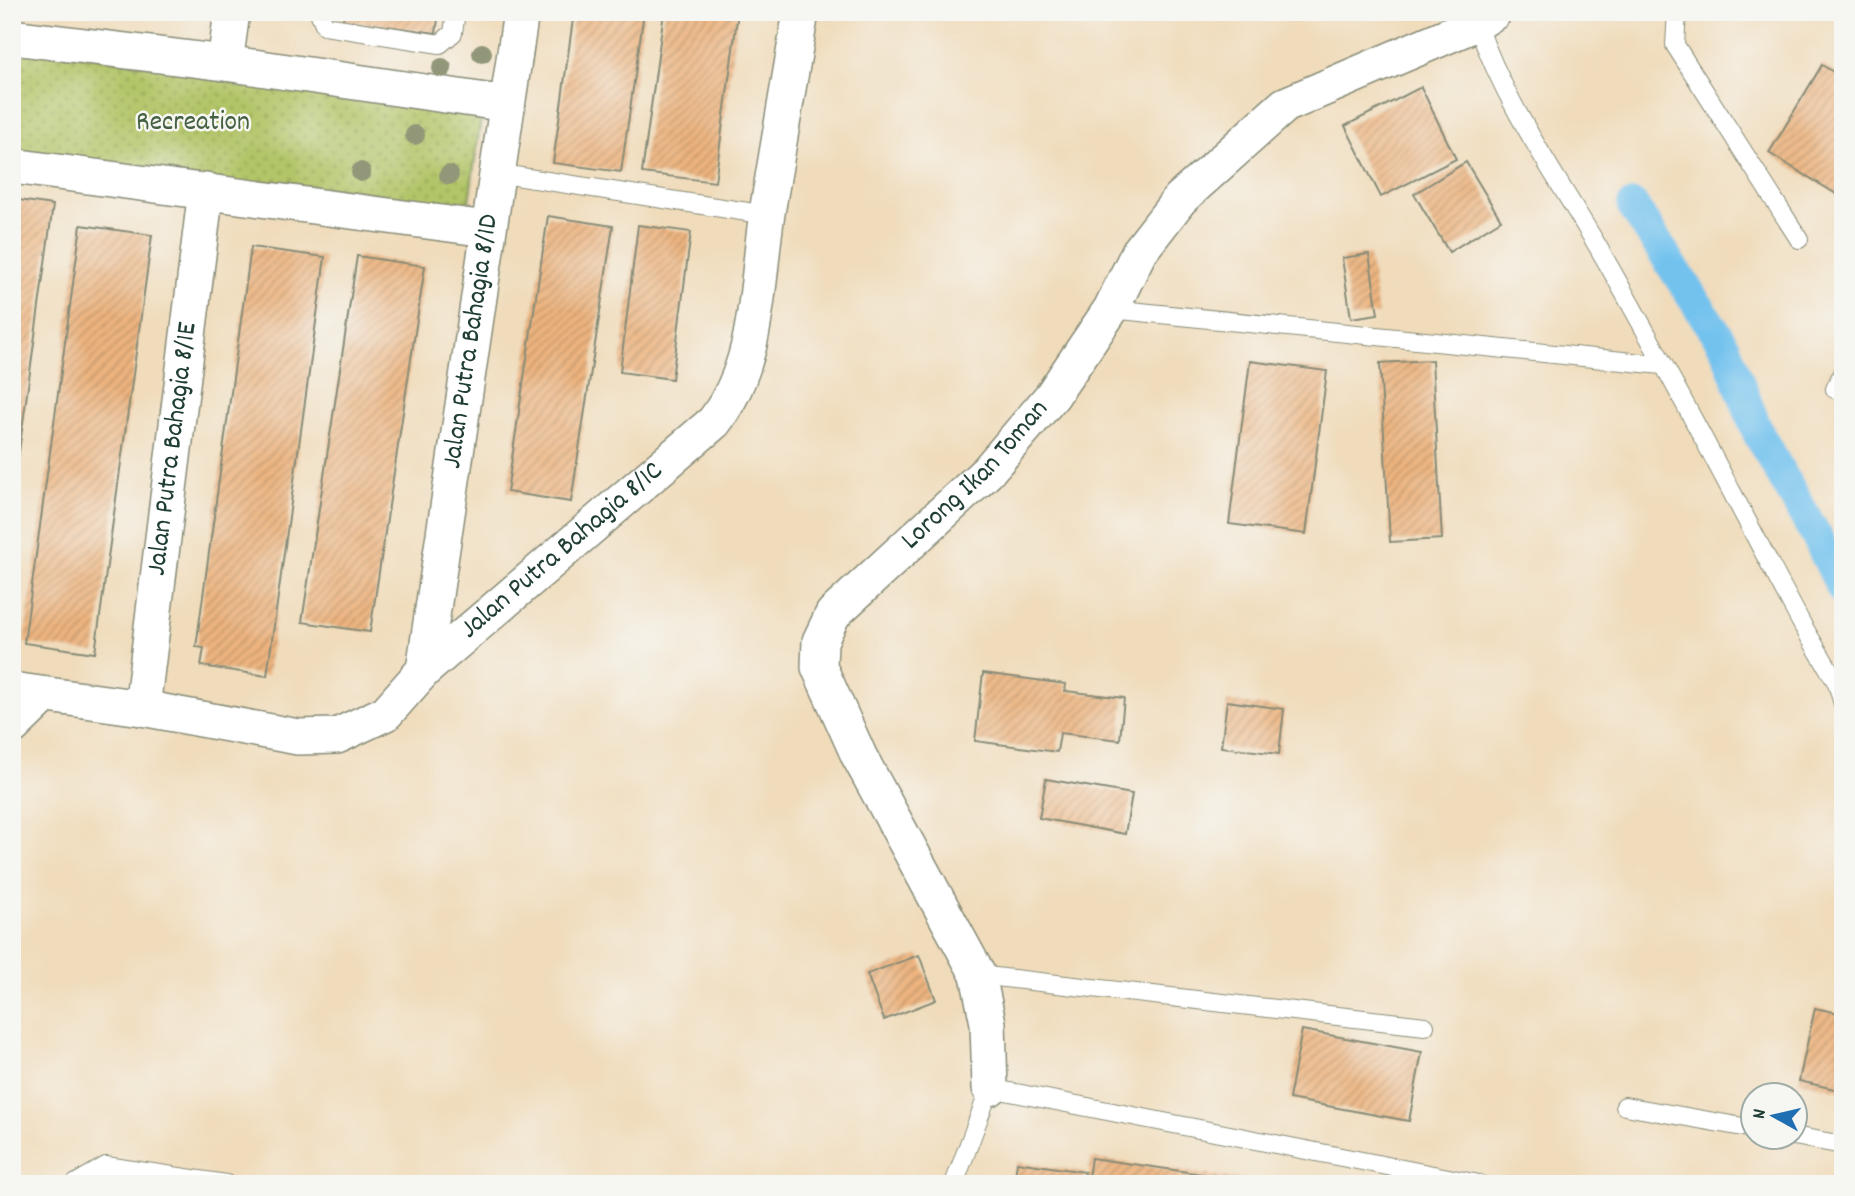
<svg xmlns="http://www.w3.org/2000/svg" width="1855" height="1196" font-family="Dekko,sans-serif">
	<defs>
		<pattern id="park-dots" width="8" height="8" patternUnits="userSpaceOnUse" patternTransform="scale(1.75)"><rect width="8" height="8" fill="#b2c568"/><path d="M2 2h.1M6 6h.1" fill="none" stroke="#90a156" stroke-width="1.8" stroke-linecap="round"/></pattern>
		<pattern id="building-hatch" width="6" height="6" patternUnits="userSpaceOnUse" patternTransform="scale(1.75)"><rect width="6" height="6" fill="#edb47f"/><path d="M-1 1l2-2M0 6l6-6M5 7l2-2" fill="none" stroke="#bf9469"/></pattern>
	</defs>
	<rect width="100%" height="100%" fill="#f6f6f2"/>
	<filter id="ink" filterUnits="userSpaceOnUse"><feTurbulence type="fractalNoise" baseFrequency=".0143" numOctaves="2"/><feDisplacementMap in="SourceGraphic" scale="14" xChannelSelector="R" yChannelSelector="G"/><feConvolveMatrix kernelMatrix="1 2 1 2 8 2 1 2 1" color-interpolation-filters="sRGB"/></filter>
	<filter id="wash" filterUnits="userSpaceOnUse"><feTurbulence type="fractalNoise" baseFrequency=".00686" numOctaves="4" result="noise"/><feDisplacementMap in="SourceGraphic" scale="28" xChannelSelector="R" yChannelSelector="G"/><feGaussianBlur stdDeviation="1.57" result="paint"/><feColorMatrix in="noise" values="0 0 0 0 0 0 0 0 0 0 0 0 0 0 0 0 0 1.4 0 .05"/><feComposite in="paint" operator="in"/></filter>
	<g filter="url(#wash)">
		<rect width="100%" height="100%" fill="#f0dcbb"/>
		<!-- park -->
		<path fill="url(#park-dots)" stroke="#68814e" stroke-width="2" d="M12,46L482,111L467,215L12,153Z"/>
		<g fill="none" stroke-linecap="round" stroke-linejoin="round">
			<!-- canal -->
			<path stroke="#73c2ee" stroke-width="32" d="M1633,206L1725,347L1758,433L1819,541L1843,590"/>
		</g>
		<g id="blocks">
			<!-- building -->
			<path fill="url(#building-hatch)" d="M344,12H439L436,33L343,20Z
				M574,12H644L621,172L553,163Z
				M664,12H738L715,182L642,173Z
				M1822,65L1843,78V198L1769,153Z
				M1421,87L1456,159L1381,197L1345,126Z
				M1466,162L1501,220L1449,252L1414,194Z
				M12,199L53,205L14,488H12Z
				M548,216L613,226L571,502L507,492Z
				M81,225L152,235L95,653L24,643Z
				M638,225L691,232L672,379L620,372Z
				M251,247L325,257L267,676L201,666L204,648L196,647Z
				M1369,254L1378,314L1351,318L1342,258Z
				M357,256L425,266L370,632L302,622Z
				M1432,360L1442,539L1390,542L1380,363Z
				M1250,361L1327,371L1306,534L1229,524Z
				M983,673L1066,684L1065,691L1124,698L1120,740L1060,733L1057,752L975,741Z
				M1227,701L1284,709L1279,754L1221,747Z
				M1046,779L1132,794L1125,834L1039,818Z
				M919,955L936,1000L884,1020L867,974Z
				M1815,1008L1843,1014V1091L1799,1081Z
				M1302,1030L1422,1052L1409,1121L1289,1099Z
				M1091,1158L1257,1182V1184H1087Z
				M1017,1162L1085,1172L1083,1184H1014Z"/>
		</g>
	</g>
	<g filter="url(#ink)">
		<use href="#blocks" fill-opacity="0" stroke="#888c78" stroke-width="2"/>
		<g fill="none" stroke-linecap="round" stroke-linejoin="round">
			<defs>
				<path id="lane" d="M319,12L325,26L440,44L453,33L456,12
					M1677,12L1675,45L1799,239
					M1477,23C1505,104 1555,174 1598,247C1670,371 1735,500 1803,626L1837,683L1843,704
					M496,173L767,215
					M1111,309L1662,365
					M1835,389L1843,372
					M978,975L1425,1026
					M1625,1106L1754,1129
					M1794,1136L1843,1145
					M75,1184L106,1166L226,1184
					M954,1184L990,1088L1479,1184"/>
				<g id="street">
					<path d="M12,37L225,63L507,104"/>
					<path d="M225,63L232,12"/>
					<path d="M12,166L487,229"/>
					<path id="s1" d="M424,670L521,12"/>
					<path id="s2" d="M12,690L142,708L298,737L337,736L386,713L424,670L714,422C760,362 756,285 767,213C778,146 790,79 801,12"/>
					<path id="s3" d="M142,708L206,190"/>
					<path d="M12,727L45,695"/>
					<path id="s4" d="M990,1088L988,1023L978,975L859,756L819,667L820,641L833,614L987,472L1052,396L1111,309L1139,252L1180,199L1285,105L1477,23L1494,12"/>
				</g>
			</defs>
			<!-- lane casing -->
			<use href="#lane" stroke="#888c78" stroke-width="20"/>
			<!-- street casing -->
			<use href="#street" stroke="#888c78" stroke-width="38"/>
			<!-- lane -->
			<use href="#lane" stroke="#fff" stroke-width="18"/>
			<!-- street -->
			<use href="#street" stroke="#fff" stroke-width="35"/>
		</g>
		<!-- trees -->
		<g fill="#919778">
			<circle cx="482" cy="53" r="10"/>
			<circle cx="442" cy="68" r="10"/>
			<circle cx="415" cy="135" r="10"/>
			<circle cx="361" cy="172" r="10"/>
			<circle cx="449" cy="175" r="10"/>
		</g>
	</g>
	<g text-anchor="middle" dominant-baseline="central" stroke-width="5" stroke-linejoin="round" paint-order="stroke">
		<!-- park labels -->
		<g font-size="28" fill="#445f41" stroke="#f6f6f2">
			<text x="193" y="124">Recreation</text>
		</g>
		<!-- street labels -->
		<g font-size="28" fill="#1f3d34" stroke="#f6f6f2">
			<text stroke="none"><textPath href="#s1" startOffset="332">Jalan Putra Bahagia 8/1D</textPath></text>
			<text stroke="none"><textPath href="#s3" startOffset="261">Jalan Putra Bahagia 8/1E</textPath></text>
			<text stroke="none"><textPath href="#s4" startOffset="716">Lorong Ikan Toman</textPath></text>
			<text stroke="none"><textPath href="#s2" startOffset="623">Jalan Putra Bahagia 8/1C</textPath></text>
		</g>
	</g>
	<!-- margin -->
	<rect width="1855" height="1196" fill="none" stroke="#f6f6f2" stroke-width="42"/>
	<!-- north arrow -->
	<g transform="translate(1774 1116) rotate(278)"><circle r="33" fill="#f6f6f2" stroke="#a0aca6" stroke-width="2"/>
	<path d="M0-5L12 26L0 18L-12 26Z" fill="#1f6fb2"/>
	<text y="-10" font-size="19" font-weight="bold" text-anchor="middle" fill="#1f3d34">N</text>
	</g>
</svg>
